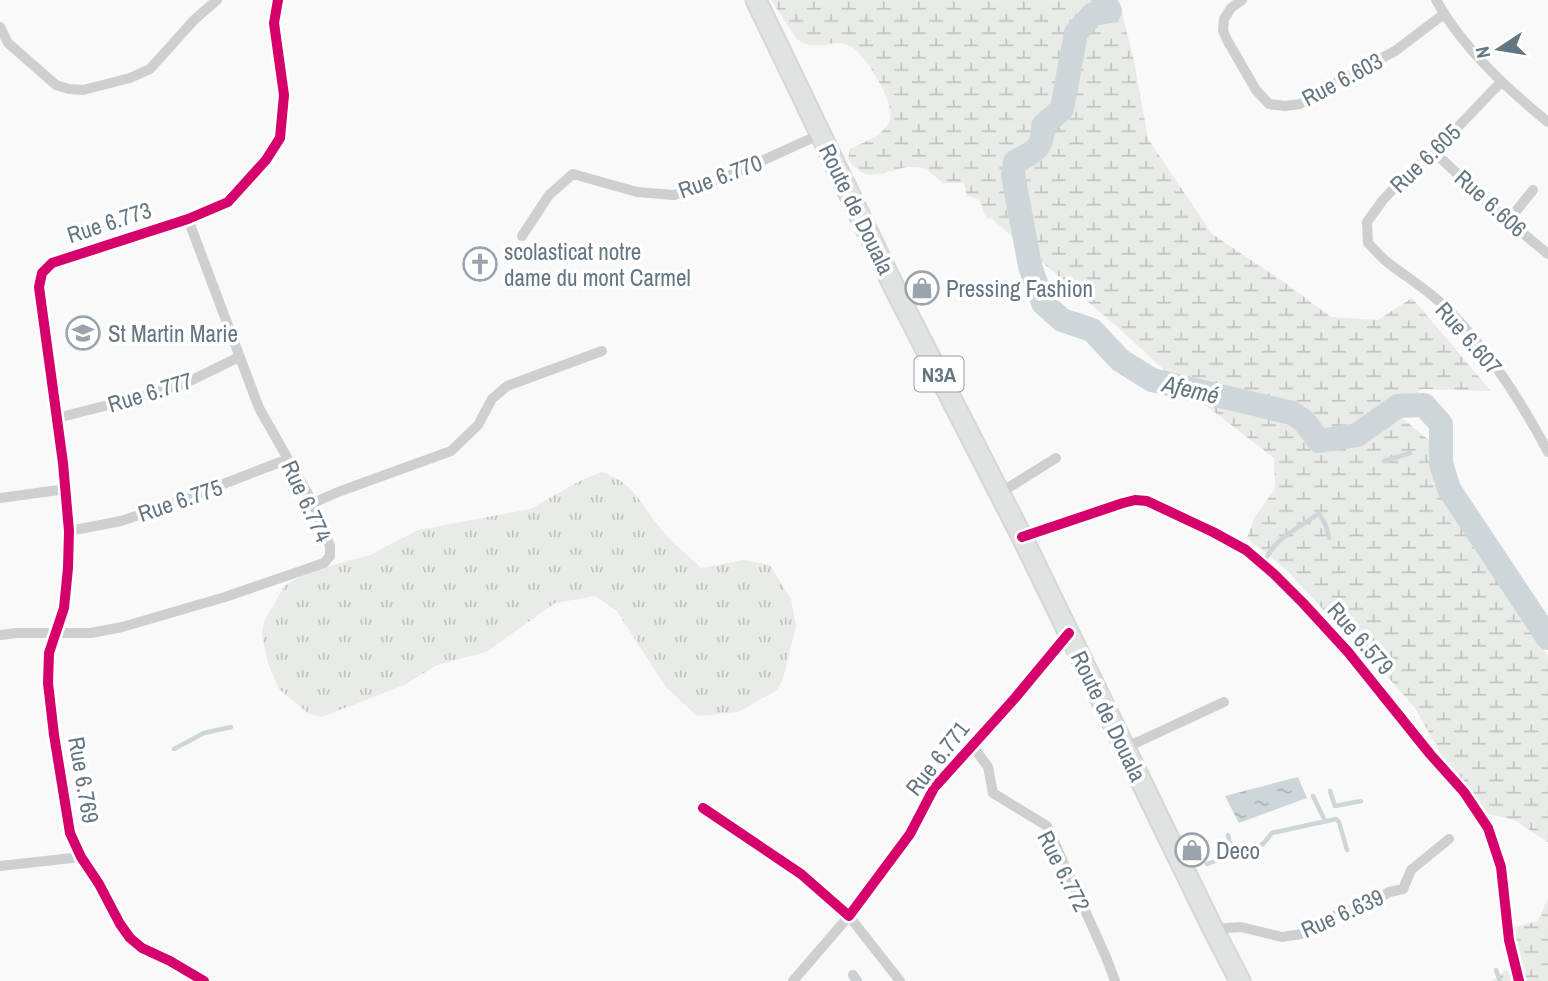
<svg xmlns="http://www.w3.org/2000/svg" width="1548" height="981" font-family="'Archivo Narrow',sans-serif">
	<defs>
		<pattern id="grass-tufts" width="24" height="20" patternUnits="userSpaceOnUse" patternTransform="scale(1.75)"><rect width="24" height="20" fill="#e8ebe6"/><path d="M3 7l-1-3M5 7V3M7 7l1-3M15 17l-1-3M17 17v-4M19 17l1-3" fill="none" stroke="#c0c3c0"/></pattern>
		<pattern id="wetland-marsh" width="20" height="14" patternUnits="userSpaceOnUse" patternTransform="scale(1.75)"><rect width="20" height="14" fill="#e8ebe6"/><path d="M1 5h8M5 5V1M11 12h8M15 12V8" fill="none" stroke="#c0c3c0"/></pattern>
		<pattern id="water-ripples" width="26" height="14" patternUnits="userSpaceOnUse" patternTransform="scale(1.75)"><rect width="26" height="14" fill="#ced6d9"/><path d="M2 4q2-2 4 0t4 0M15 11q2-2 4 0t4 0" fill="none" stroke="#abb2b5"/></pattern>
	</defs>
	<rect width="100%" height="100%" fill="#f9f9f9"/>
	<!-- grass -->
	<path fill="url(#grass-tufts)" d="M601,472C633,481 642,506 661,529C672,543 688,555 701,568L744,560L770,565L791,599L796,626L783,679L777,690L738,712L697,716L666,687L616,610L595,596L555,603L486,652L437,665L404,685L322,717L309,714L279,689L268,663L262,635L264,622L284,586L308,572L370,555L418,530L530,509L578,482Z"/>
	<!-- wetland -->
	<path fill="url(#wetland-marsh)" d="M771,0H1119L1134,61L1148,139L1212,234L1284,282L1331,317L1378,320L1412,298L1491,391L1421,389L1398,415L1430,441L1444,492L1502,587L1548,656V842L1514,820L1467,809L1442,756L1415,708L1367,653L1329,616L1287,570L1247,538L1254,518L1275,489L1274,458L1187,391L1123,332L992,219L986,218L979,199L967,196L964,183H943C937,179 932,172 925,169C896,158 872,194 848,159L850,149C862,143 879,137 887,126C890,121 891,116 890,110C888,94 865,53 850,46C831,37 815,54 797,39Z
		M1548,898V981H1492L1505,971L1515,969L1508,929L1538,921Z"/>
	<!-- water -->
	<path fill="url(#water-ripples)" d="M1298,777L1307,798L1239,823L1225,796Z"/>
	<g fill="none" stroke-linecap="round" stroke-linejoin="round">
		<!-- stream -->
		<path stroke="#ced6d9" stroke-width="4.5" d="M1384,461L1410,453
			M1264,564C1273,537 1298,530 1319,513L1326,526L1329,538
			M174,749L204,733L231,727
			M1330,791L1335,806L1361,801
			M1313,796L1325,821
			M1228,835L1231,848L1235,853
			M1253,849L1263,844L1272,833L1336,819L1339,822L1347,850
			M1207,864L1235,854
			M1496,970L1500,981"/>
		<!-- river -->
		<path stroke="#ced6d9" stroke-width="24" d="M1103,0L1110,11L1093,14L1076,33L1062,109L1043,126C1043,150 1034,151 1015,162L1013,175L1030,266L1043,303L1062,320L1092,330L1120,360L1152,380L1292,413L1304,421L1319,441L1357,435L1398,406L1424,405L1441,424V463L1449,489L1548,638"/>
		<defs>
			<path id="highway" d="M756,0L896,291L1022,537L1213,929L1240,981"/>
		</defs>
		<!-- highway casing -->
		<use href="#highway" stroke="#d5d6d6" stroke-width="23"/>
		<!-- street -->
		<path stroke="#cecfd0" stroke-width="10" d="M1242,0L1231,8L1224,19L1223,30L1227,40L1256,90L1269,104L1285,106L1300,104L1330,86L1395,51L1444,14
			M1436,0C1463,48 1505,87 1548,122
			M0,27L8,43L56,85L69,89L83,90L130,78L150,69L194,20L217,0
			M1501,82L1434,152L1404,177L1383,200L1367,222L1368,243C1374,249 1380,256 1387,262C1405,276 1425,288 1442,304C1486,346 1520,399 1548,452
			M1434,152L1508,221L1548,254
			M1508,221L1533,190
			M522,236L549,195L573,174L637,192L674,195L733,174L821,134
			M57,418L136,398L186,383L239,357
			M1000,493L1056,458
			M0,498L66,489
			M313,503L338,492L451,451L478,425L492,399L507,386L602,351
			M69,531L121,521L169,505L288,459
			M1022,537L1123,503L1135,500L1147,501L1213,532L1246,550L1274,574L1303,603L1348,652L1430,754L1464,792L1488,828L1501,867L1509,940L1519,981
			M0,635L17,633H91L122,627L225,597L324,563L330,556V546L313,503L259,408L188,219
			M972,745L988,767L993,793L1047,826L1106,957L1115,981
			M1125,748L1224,702
			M703,808L801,874L849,916L910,834L934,788L1015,698L1069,633
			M0,866L81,857
			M1213,929L1241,927L1282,937L1301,934L1315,925L1326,921L1338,914L1373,903L1389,892L1403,889L1411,870L1449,839
			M853,975L857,981
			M204,981L170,961L142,948L130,938L120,924L99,884L81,857L70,833L54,735L48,683L49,653L64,608L68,568L69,531L63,463L39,287L42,273L52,263L188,219L228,202L266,160L280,138L284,95L274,23L278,0
			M793,981L849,916L900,981"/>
		<!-- highway -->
		<use href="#highway" stroke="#e1e2e2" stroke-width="19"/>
		<defs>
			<path id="cycleway" d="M1022,537L1123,503L1135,500L1147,501L1213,532L1246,550L1274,574L1303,603L1348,652L1430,754L1464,792L1488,828L1501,867L1509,940L1519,981
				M703,808L801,874L849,916L910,834L934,788L1015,698L1069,633
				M204,981L170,961L142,948L130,938L120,924L99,884L81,857L70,833L54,735L48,683L49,653L64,608L68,568L69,531L63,463L39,287L42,273L52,263L188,219L228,202L266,160L280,138L284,95L274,23L278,0"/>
		</defs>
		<!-- cycleway casing -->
		<use href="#cycleway" stroke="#fff" stroke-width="15"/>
		<!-- cycleway -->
		<use href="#cycleway" stroke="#d6006c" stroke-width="10"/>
	</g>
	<!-- icons -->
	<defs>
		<symbol id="church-ring" viewBox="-11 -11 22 22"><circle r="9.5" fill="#fff" stroke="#99a4ac" stroke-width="1.5"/><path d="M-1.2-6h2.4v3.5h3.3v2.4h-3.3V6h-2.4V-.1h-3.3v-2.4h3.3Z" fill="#99a4ac"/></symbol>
		<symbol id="shop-ring" viewBox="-11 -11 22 22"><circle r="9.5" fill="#fff" stroke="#99a4ac" stroke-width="1.5"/><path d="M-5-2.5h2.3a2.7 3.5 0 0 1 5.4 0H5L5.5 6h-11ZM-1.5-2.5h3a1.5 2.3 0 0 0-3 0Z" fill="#99a4ac"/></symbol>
		<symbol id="school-ring" viewBox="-11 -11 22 22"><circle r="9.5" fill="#fff" stroke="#99a4ac" stroke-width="1.5"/><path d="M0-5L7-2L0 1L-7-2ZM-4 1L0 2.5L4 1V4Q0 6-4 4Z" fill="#99a4ac"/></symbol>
	</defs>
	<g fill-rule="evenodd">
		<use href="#church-ring" x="461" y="245" width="38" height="38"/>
		<use href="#shop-ring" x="903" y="269" width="38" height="38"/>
		<use href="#school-ring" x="64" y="314" width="38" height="38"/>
		<use href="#shop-ring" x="1173" y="831" width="38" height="38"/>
	</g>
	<g text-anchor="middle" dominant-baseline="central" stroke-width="7" stroke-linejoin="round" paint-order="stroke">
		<!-- shield labels -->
		<rect fill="#fff" stroke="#939fa8" stroke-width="2" x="914.5" y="356.5" width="49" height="35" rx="5"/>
		<g font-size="21" font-weight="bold" fill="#657683">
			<text x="939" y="374">N3A</text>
		</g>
		<!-- street labels -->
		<g font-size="23" fill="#657683" stroke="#fff">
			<text transform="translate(1342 79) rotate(-28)">Rue 6.603</text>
			<text transform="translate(1425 158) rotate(-44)">Rue 6.605</text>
			<text transform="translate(720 176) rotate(-20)">Rue 6.770</text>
			<text transform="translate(1491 203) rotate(42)">Rue 6.606</text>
			<text transform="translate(857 209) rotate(64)">Route de Douala</text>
			<text transform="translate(109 222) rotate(-18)">Rue 6.773</text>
			<text transform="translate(1469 338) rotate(49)">Rue 6.607</text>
			<text transform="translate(150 392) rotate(-17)">Rue 6.777</text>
			<text transform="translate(180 500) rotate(-19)">Rue 6.775</text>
			<text transform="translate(307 501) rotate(65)">Rue 6.774</text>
			<text transform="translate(1361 638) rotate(49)">Rue 6.579</text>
			<text transform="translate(1109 716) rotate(64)">Route de Douala</text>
			<text transform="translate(937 758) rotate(-52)">Rue 6.771</text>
			<text transform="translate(84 780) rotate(80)">Rue 6.769</text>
			<text transform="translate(1064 871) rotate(63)">Rue 6.772</text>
			<text transform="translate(1342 913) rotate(-24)">Rue 6.639</text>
		</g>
		<!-- poi labels -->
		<g font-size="23" fill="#657683" stroke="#fff" text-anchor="start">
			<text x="504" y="251">scolasticat notre<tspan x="504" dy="26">dame du mont Carmel</tspan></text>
			<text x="946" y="288">Pressing Fashion</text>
			<text x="108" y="333">St Martin Marie</text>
			<text x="1216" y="850">Deco</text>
		</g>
		<!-- water labels -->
		<g font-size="24" font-style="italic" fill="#60757c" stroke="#fff">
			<text transform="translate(1191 389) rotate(13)">Afemé</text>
		</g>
	</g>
	<!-- north arrow -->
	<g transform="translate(1499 49) rotate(258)" stroke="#ffffff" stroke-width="5" paint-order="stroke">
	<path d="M0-5L12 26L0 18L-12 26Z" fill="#657683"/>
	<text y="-10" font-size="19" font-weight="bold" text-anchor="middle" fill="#657683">N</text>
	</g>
</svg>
